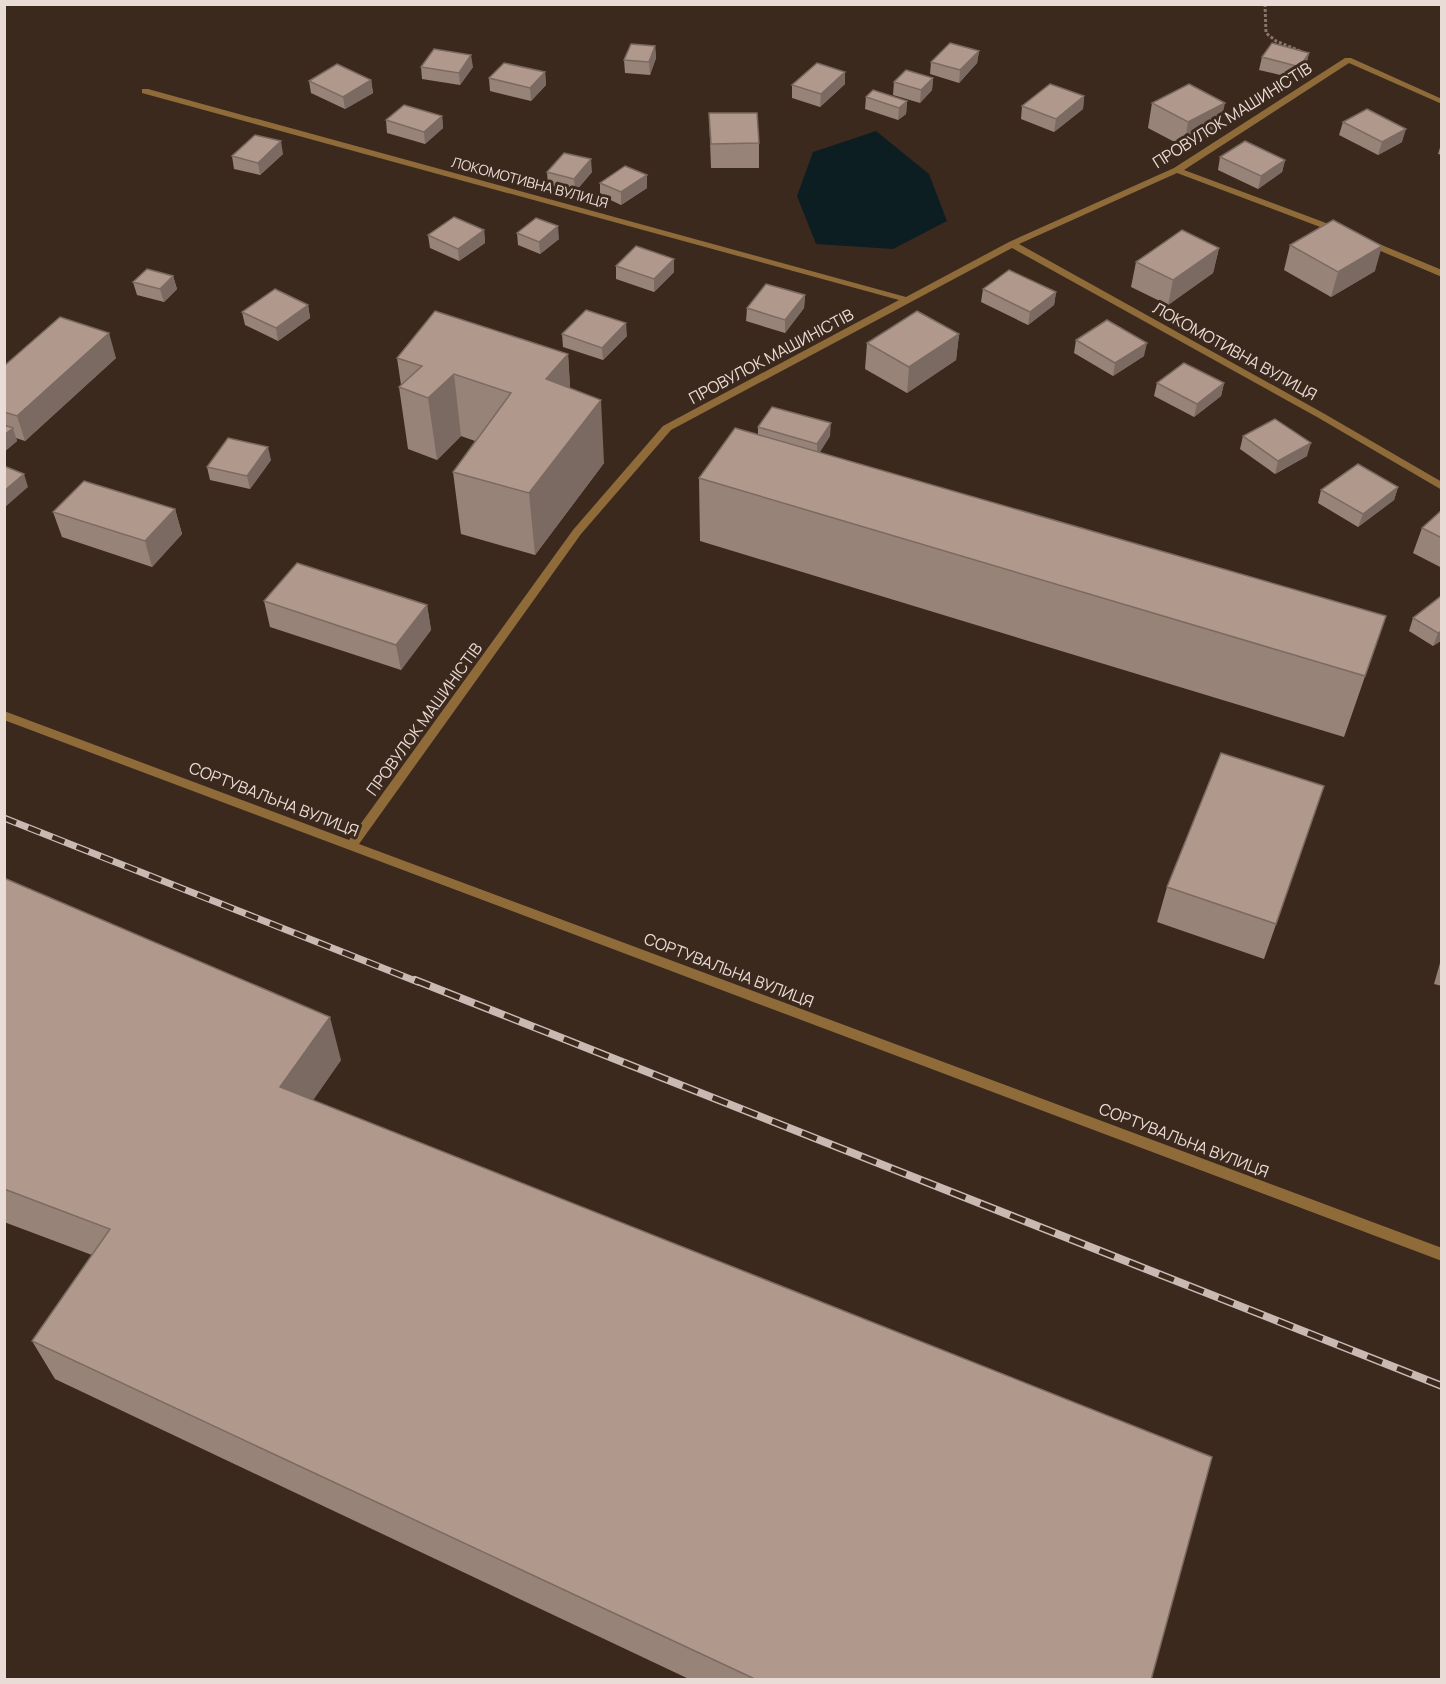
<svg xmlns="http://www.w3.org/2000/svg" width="1446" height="1684" font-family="Manrope,sans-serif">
	<rect width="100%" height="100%" fill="#3c291e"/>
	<!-- water -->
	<path fill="#0d1e22" d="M876,131L929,174L947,221L893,249L816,244L797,196L813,152Z"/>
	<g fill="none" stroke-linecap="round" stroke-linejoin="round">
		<!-- path -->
		<path stroke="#85756c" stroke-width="3" stroke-dasharray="3 2" stroke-linecap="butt" d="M1265,4L1266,33L1276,41L1300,51"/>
		<!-- minor -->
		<path fill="#8f6b3a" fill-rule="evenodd" d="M1345,58H1351L1442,99V104L1349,63L1184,170L1342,229V233H1336L1177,173L1019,244L1323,413L1442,482V490L1317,417L1012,248L671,430L581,534L359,844L1442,1248V1261L4,720V711L349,840L573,530L663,426L899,300L142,93V89H148L906,297L1009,242L1174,168Z
			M1367,239L1442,270V277L1364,244L1363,242Z"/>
		<defs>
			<path id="rail-far1" d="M4,818L418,982"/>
			<path id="rail" d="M415,980L1442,1386"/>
		</defs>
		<!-- rail-far1 casing -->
		<use href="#rail-far1" stroke="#c8b9b2" stroke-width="7"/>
		<!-- rail casing -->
		<use href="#rail" stroke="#c8b9b2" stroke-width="8"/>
		<!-- rail-far1 -->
		<use href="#rail-far1" stroke="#3c291e" stroke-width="4.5" stroke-dasharray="13" stroke-linecap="butt"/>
		<!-- rail -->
		<use href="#rail" stroke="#3c291e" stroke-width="5" stroke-dasharray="16" stroke-linecap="butt"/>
	</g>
	<!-- wall -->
	<path fill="#978378" d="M655,46L656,58L650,75L625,73L624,60Z
		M979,51L977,63L959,83L930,74L931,62Z
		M1309,53L1306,65L1297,79L1259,70L1262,57Z
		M421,67H473L460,85L422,79Z
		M545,72L546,85L531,101L490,91L489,78Z
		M933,78L932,90L920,103L893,95L894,82Z
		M371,80L373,93L345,109L311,93L309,81Z
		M845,84L820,107L792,98V85Z
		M1084,96L1083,109L1054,132L1021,119L1022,106Z
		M866,97L907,101L906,114L898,120L865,109Z
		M1152,103L1220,127L1184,147L1148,128Z
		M709,113L759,143V168H711Z
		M442,116L443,128L425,144L387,133L386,120Z
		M1343,122L1402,142L1378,155L1339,135Z
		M1442,141V155L1438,154Z
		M283,154L260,175L234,169L232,156Z
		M1220,157L1285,160L1282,172L1258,189L1218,170Z
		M547,172H592L575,192L548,185Z
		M600,183L647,188L621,205L600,195Z
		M484,230L485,243L459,261L430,248L428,235Z
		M517,233L559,239L540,254L518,245Z
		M1290,245L1375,271L1331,297L1284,270Z
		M1219,248L1213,273L1168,305L1131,287L1136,262Z
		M674,259V272L654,292L616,279V266Z
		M173,276L177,289L164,302L137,295L133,282Z
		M983,289L1056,292L1054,305L1028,325L981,302Z
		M805,295L804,308L785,333L746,321L747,308Z
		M308,305L310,318L278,341L245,325L242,312Z
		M562,334L627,336L603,360L563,347Z
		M959,334L956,360L907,393L865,369L867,343Z
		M1076,340L1144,356L1113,376L1074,353Z
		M568,354L570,388L604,463L535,555L461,534L453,472L475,441L461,436L437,460L408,449L399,387L401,385L397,358Z
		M116,358L25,441L16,438L17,441L4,452V366Z
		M1157,383H1224L1221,396L1194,417L1154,396Z
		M758,427L830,436L819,453L1386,616L1344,737L700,541L699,478L758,435Z
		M1243,436L1307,456L1275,474L1240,449Z
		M271,460L250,489L210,480L207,467Z
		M1398,487L1394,500L1358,527L1318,503L1321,490Z
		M175,509L182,534L152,567L62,537L53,512Z
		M1442,510V568L1413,553L1422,528Z
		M1440,597L1442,640L1433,646L1409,631L1413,618Z
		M264,601L427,605L431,630L401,670L270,627Z
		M1324,786L1264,959L1157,922L1167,887Z
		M4,878L341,1060L313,1100L1151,1680H691L55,1379L32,1341L92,1255L4,1222Z
		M1442,956V986L1434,984Z"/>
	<!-- shaded-wall -->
	<path fill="#7b6a62" d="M655,46L656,58L650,75L649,62Z
		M979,51L977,63L959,83L960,70Z
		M1309,53L1306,65L1297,79L1300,67Z
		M471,55L473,67L460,85L459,73Z
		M545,72L546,85L531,101L530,88Z
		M845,72V84L820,107L821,94Z
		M933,78L932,90L920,103L921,90Z
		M371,80L373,93L345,109L343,97Z
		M1084,96L1083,109L1054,132L1056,119Z
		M907,101L906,114L898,120L899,108Z
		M1225,103L1220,127L1184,147L1188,122Z
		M442,116L443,128L425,144L424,132Z
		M1406,129L1402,142L1378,155L1382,142Z
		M281,141L283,154L260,175L258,163Z
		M591,159L592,172L575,192L574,179Z
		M1285,160L1282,172L1258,189L1261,176Z
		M647,175V188L621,205V192Z
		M558,226L559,239L540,254L539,242Z
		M484,230L485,243L459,261L458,249Z
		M1382,246L1375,271L1331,297L1338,272Z
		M1219,248L1213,273L1168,305L1173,280Z
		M674,259V272L654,292V279Z
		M173,276L177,289L164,302L160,289Z
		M1056,292L1054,305L1028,325L1030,312Z
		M805,295L804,308L785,333V320Z
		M308,305L310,318L278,341L276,328Z
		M626,323L627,336L603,360L602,348Z
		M109,333L116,358L25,441L17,416Z
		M959,334L956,360L907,393L909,367Z
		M1147,343L1144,356L1113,376L1115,363Z
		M568,354L572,417L546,379Z
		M454,374L461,436L437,460L428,398Z
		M1224,383L1221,396L1194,417L1197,404Z
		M601,400L604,463L535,555L529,493Z
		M831,423L830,436L817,457V444Z
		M13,428L17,441L4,452V435Z
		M1311,443L1307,456L1275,474L1278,461Z
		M268,447L271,460L250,489L247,476Z
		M24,474L28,487L4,508V491Z
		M1398,487L1394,500L1358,527L1363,514Z
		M175,509L182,534L152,567L145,541Z
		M427,605L431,630L401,670L396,645Z
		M1442,631V640L1433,646L1438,633Z
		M330,1017L341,1060L293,1129L280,1087Z"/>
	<!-- building -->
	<path fill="#b0988c" stroke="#7b6a62" stroke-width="1.5" d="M950,43L979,51L960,70L931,62Z
		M1272,43L1309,53L1300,67L1262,57Z
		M631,44L655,46L649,62L624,60Z
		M434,49L471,55L459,73L421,67Z
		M504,63L545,72L530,88L489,78Z
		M817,63L845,72L821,94L792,85Z
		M337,64L371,80L343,97L309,81Z
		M906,70L933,78L921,90L894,82Z
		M1050,84L1084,96L1056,119L1022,106Z
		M1189,84L1225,103L1188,122L1152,103Z
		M873,90L907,101L899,108L866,97Z
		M404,105L442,116L424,132L386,120Z
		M1367,109L1406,129L1382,142L1343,122Z
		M709,113H757L759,143L711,144Z
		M255,135L281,141L258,163L232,156Z
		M1245,141L1285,160L1261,176L1220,157Z
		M564,153L591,159L574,179L547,172Z
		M625,166L647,175L621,192L600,183Z
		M454,217L484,230L458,249L428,235Z
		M536,218L558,226L539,242L517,233Z
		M1333,220L1382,246L1338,272L1290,245Z
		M1182,230L1219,248L1173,280L1136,262Z
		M636,246L674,259L654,279L616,266Z
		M147,269L173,276L160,289L133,282Z
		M1009,270L1056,292L1030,312L983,289Z
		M766,284L805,295L785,320L747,308Z
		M275,289L308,305L276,328L242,312Z
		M586,310L626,323L602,348L562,334Z
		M435,311L568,354L546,379L601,400L529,493L453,472L511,393L454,374L428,398L399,387L422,366L397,358Z
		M917,311L959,334L909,367L867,343Z
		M60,317L109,333L17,416L4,412V366Z
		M1107,320L1147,343L1115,363L1076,340Z
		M1184,363L1224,383L1197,404L1157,383Z
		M772,407L831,423L817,444L758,427Z
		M1275,419L1311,443L1278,461L1243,436Z
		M4,425L13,428L4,435Z
		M735,428L1386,616L1365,676L699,478Z
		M228,438L268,447L247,476L207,467Z
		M1358,464L1398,487L1363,514L1321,490Z
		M4,466L24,474L4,491Z
		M84,481L175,509L145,541L53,512Z
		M1442,510V538L1422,528Z
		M297,563L427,605L396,645L264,601Z
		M1440,597L1442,598V631L1438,633L1413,618Z
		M1221,753L1324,786L1276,924L1167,887Z
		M4,878L330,1017L280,1087L1212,1457L1151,1680H757L32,1341L110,1229L4,1189Z"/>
	<g text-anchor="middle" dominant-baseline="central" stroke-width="6" stroke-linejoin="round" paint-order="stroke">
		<!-- far-street labels -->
		<g font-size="14" fill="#e9dcd6" stroke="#3c291e">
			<text transform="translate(530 182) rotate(15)">ЛОКОМОТИВНА ВУЛИЦЯ</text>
		</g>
		<!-- street labels -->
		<g font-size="16" fill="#e9dcd6" stroke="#3c291e">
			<text transform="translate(1232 115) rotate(-32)">ПРОВУЛОК МАШИНІСТІВ</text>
			<text transform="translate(1235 351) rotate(29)">ЛОКОМОТИВНА ВУЛИЦЯ</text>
			<text transform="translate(771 356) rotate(-28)">ПРОВУЛОК МАШИНІСТІВ</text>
			<text transform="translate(424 719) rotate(-54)">ПРОВУЛОК МАШИНІСТІВ</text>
			<text transform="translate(274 799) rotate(21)">СОРТУВАЛЬНА ВУЛИЦЯ</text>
			<text transform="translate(729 970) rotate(21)">СОРТУВАЛЬНА ВУЛИЦЯ</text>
			<text transform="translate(1184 1140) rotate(21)">СОРТУВАЛЬНА ВУЛИЦЯ</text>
		</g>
	</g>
	<!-- border -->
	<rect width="1446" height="1684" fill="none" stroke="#e9dcd6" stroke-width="12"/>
</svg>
